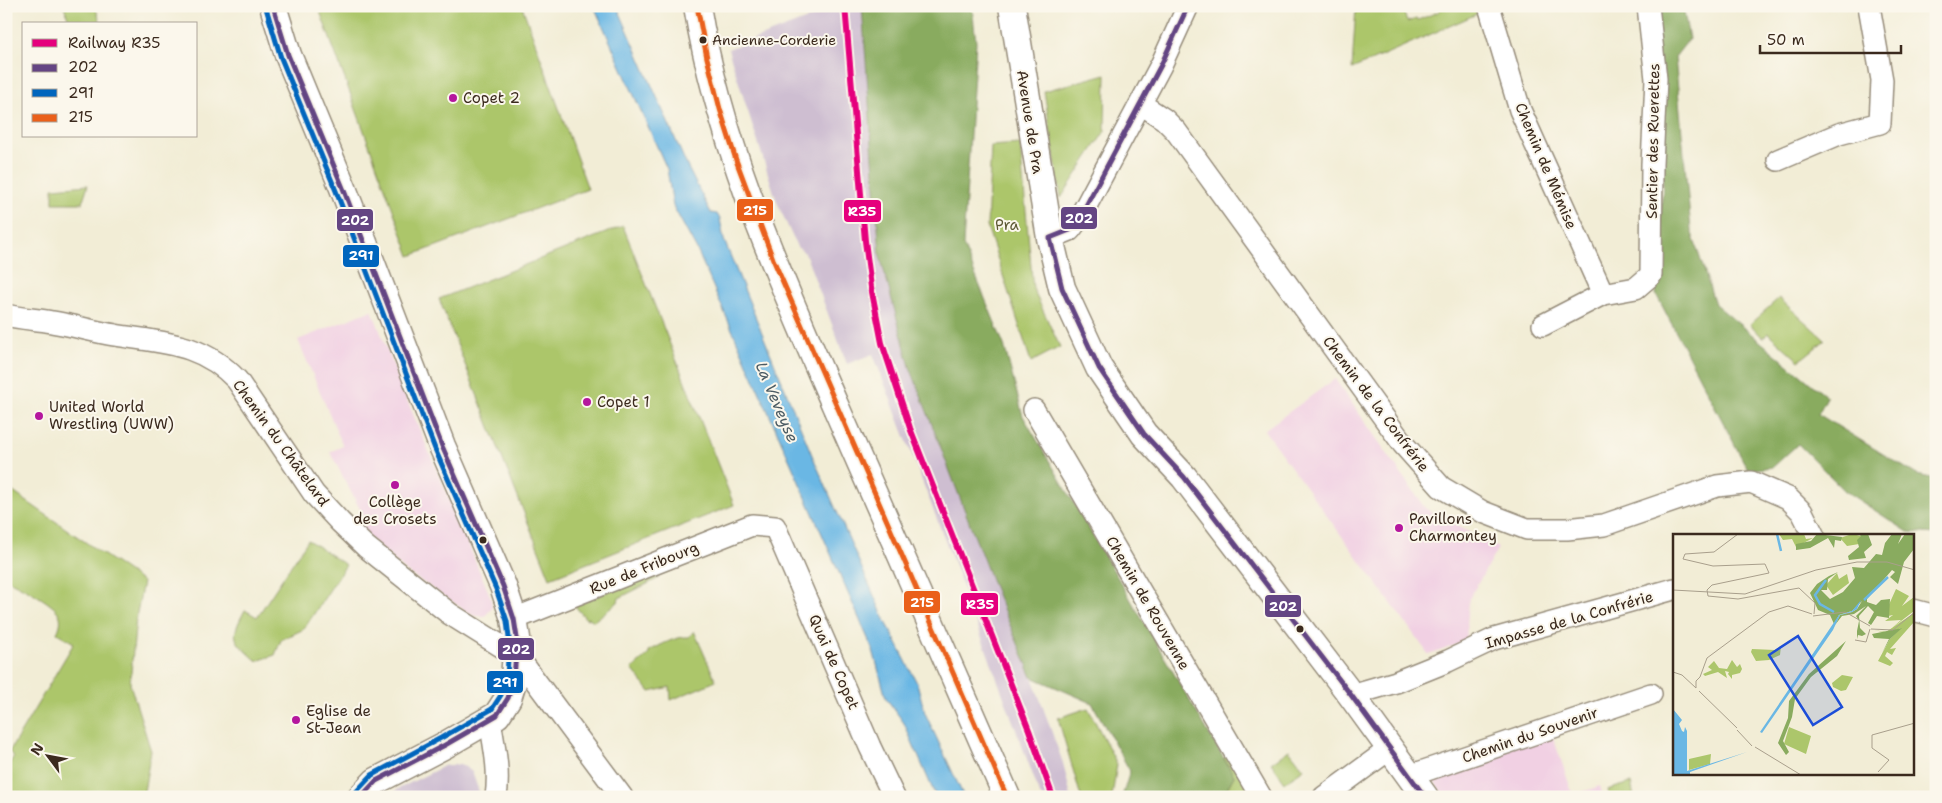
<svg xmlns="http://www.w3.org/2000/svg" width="1942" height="803" font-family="'Shantell Sans',sans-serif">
	<rect width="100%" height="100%" fill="#fbf7ec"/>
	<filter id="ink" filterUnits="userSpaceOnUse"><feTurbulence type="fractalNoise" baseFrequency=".02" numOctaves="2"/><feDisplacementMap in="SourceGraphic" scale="10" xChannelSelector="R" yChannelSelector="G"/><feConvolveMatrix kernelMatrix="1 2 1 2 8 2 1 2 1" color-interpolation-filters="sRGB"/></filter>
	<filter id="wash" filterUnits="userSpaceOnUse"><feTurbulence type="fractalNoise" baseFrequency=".0096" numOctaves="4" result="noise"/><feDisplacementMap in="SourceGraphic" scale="20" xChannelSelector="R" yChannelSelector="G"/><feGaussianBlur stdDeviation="1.12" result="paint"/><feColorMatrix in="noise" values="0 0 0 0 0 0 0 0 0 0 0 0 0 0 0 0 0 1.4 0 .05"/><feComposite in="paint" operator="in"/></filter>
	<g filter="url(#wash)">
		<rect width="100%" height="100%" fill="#f2edd6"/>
		<!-- built -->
		<path fill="#f1d0e3" d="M372,310L402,388L491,598L492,608L485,616H474L407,572L355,525L364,517L330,452L343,446L298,340Z
			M1335,379L1425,508L1498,548L1469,599L1466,641L1429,655L1264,430Z
			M1550,728L1573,795L1600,786L1603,797H1445L1426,770Z"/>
		<!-- industrial -->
		<path fill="#cebed1" d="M834,6H862L880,256L910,367L994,587L1032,677L1063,763L1071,797H1041L957,571L873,354L847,364L805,253L797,247L777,202L728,49L834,9Z
			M446,765H463L472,772L481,797H389L396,790Z"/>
		<!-- green -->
		<path fill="#acc66b" stroke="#747844" d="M64,6H95L101,24H70Z
			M318,6H522L588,189L410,256Z
			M1356,6H1397L1398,9L1402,7L1407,22L1416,19L1418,20L1440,11L1438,6H1475L1479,13L1352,69Z
			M1106,74L1105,131L1061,198L1044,91Z
			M1020,144L1033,289L1060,347L1031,362L987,226L991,146Z
			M88,185L82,203H53V188Z
			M623,226L734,505L550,578L439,299Z
			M1779,298L1825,340L1799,361L1768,333L1763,338L1750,324Z
			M6,487L143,582L136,618L130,684L151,751L143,797H6V769L14,756L9,752L74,643L57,633C60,627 62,620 59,614C54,603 17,584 6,579Z
			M308,540L346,565L304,629L281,640L275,655L257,661C233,639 229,640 245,610L257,617Z
			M650,573L659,578L619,598L618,602L594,621L589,618L586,619L575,606Z
			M694,631L716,681L671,700L670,687L650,692L632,669L649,654V651C661,645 676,636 689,637Z
			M1088,708L1117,764L1112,797H1081L1058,718Z
			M1289,750L1304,769L1285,782L1271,763Z
			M1232,752L1256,797H1225L1224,794L1234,776L1224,758Z
			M1631,783L1634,797H1609L1607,790Z"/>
		<!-- forest -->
		<path fill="#89ab5f" stroke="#626a3e" d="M862,6H972L976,42L963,245L1004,345L1023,416L1234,776L1222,797H1122L1130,771L1092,703L1032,677L994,587L910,367L880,256Z
			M1652,6H1683L1689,39L1675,57L1691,230L1715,304L1827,397L1818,414L1917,475L1936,479V534L1908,532L1845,491L1798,444L1773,467L1748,470L1656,294L1663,183Z"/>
		<!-- water -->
		<path fill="#6ab7e4" stroke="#527081" d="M594,6H617L688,168L711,213L717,214L720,219L724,240L812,455L883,616L917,683L925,713L964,797H936L904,723L886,698L873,650L697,250L673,206L667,169Z"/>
	</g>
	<g filter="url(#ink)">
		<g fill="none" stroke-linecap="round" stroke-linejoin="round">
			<defs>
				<path id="minor" d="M1489,6L1520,110L1603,294
					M1141,104L1164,119L1176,131L1403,444L1441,487L1483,512L1527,529H1567L1604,525L1717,486L1751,482L1788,498L1802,512L1814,536
					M1778,160L1839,134L1880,123L1882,80L1869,6
					M1050,238L1070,230L1080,217L1161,65L1188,6
					M6,315C21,319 37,319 52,322C73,325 94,332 115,335C163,343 201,342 237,380L314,494L340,522L366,547L450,614L517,656L622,797
					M1543,325L1603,294L1636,288L1651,275L1652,164L1656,79L1648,6
					M1034,410L1261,797
					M1913,610L1936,616
					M514,619L752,525L775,527L870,747L894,797
					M1351,695L1396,682L1448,661L1494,639L1674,589
					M490,720C494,746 500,770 496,797
					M1409,776L1651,694
					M1324,797L1391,748"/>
				<path id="tertiary" d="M273,6L288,55L343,188L442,446L503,586L514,619L517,638L514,679L508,698L497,715L445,745L376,781L361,797
					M697,6C720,146 779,276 835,405C892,536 950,666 1007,797
					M1012,6L1050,238L1062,288L1099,368L1144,434L1184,477L1351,695L1425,797"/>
			</defs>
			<!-- minor casing -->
			<use href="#minor" stroke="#968c7a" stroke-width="24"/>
			<!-- tertiary casing -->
			<use href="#tertiary" stroke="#968c7a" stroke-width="29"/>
			<!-- minor -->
			<use href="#minor" stroke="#fff" stroke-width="21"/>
			<!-- tertiary -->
			<use href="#tertiary" stroke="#fff" stroke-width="26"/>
			<defs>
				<path id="bus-1" d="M273,6L288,55L343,188L442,446L503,586L514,619L517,638L514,679L508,698L497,715L445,745L376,781L361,797
					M1188,6L1161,65L1080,217L1070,230L1050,238L1062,288L1099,368L1144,434L1184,477L1351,695L1425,797"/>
				<path id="bus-2" d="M266,8L281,58L336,191L435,449L496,589L507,621L509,638L507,678L501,695L492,709L441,738L372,775L356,792"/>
				<path id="bus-3" d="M697,6L707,58L720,109L736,160L773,259L1007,797"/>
			</defs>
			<!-- bus-1 casing -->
			<use href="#bus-1" stroke="#fbf7ec" stroke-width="9"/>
			<!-- bus-2 casing -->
			<use href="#bus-2" stroke="#fbf7ec" stroke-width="9"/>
			<!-- bus-3 casing -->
			<use href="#bus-3" stroke="#fbf7ec" stroke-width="9"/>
			<!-- bus-1 -->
			<use href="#bus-1" stroke="#644583" stroke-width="5"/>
			<!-- bus-2 -->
			<use href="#bus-2" stroke="#0065bd" stroke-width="5"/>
			<!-- bus-3 -->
			<use href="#bus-3" stroke="#ea601a" stroke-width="5"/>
			<defs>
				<path id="rail-1" d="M845,6L865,241L871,287L882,343L910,428L1029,730L1053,797"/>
			</defs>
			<!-- rail-1 casing -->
			<use href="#rail-1" stroke="#fbf7ec" stroke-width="10"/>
			<!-- rail-1 -->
			<use href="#rail-1" stroke="#e5007d" stroke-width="6"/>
		</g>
	</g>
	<!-- markers -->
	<g fill="#3b2a1e" stroke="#fbf7ec" stroke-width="2">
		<circle cx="703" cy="40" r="4.5"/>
		<circle cx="483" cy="540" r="4.5"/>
		<circle cx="1300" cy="629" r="4.5"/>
	</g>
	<g fill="#b5179e" stroke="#fbf7ec" stroke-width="2">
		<circle cx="453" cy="98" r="5"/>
		<circle cx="587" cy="402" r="5"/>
		<circle cx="39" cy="416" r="5"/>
		<circle cx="395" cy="485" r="5"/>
		<circle cx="1399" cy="528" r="5"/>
		<circle cx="296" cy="720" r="5"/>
	</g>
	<g text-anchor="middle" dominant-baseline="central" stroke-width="4" stroke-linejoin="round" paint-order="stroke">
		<!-- bus labels -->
		<g font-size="14" fill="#3b2a1e" stroke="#fbf7ec" text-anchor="start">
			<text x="712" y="40">Ancienne-Corderie</text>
		</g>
		<!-- poi labels -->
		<g font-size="15" fill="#3b2a1e" stroke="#fbf7ec" text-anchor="start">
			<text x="463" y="98">Copet 2</text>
			<text x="597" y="402">Copet 1</text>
			<text x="49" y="407">United World<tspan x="49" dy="17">Wrestling (UWW)</tspan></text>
			<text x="395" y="502" text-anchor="middle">Collège<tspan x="395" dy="17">des Crosets</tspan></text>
			<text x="1409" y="519">Pavillons<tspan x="1409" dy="17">Charmontey</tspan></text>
			<text x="306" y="711">Eglise de<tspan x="306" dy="17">St-Jean</tspan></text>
		</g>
		<!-- street labels -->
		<g font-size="15" fill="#3b2a1e" stroke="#fbf7ec">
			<text transform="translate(1030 122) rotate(81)">Avenue de Pra</text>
			<text transform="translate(1653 141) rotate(-89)">Sentier des Ruerettes</text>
			<text transform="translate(1546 166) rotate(67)">Chemin de Mémise</text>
			<text transform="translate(1376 404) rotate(53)">Chemin de la Confrérie</text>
			<text transform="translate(281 443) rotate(54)">Chemin du Châtelard</text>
			<text transform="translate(644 568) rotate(-22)">Rue de Fribourg</text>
			<text transform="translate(1148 603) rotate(60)">Chemin de Rouvenne</text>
			<text transform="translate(1569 620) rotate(-16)">Impasse de la Confrérie</text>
			<text transform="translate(834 662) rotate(66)">Quai de Copet</text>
			<text transform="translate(1530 735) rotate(-19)">Chemin du Souvenir</text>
		</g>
		<!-- park labels -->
		<g font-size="15" fill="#5d5935" stroke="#fbf7ec">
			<text x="1007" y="225">Pra</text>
		</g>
		<!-- water labels -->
		<g font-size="16" font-style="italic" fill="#4b5b63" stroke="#fbf7ec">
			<text transform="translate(777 402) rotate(67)">La Veveyse</text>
		</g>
	</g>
	<!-- overview -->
	<g transform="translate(1673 534)">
		<rect width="241" height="241" fill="#f2edd6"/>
		<path d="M106,0H131L133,5L140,4L123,13L119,5L110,6ZM179,0L188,2L186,10L174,12L167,4ZM164,39L166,45L174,40L176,49L160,61L153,51ZM223,55L236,62L229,72L241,63V77L219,94L228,86L212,87L220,81L215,82L214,75ZM241,79V88L217,115L223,114L219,121L214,118L212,122L220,129L217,132L205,127L217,105L228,94L215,99L201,96L213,98ZM108,112L107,121L96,126L83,127L78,118L79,115L102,116ZM59,126L64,133L67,130L69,135L67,139L59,141V145L55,140L56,138L52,137L54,144L45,138L32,142L30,140L39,136L35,133L41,127L46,134L54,135ZM169,141L180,143L173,156L168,157L160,153L159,149ZM116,193L138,202L133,220L111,210ZM38,220L37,230L16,236V225Z" fill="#acc66b"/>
		<path d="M144,0L169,3L168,7L162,6L161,14L155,4L137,14L123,16V10L138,7ZM185,0H195L199,11L191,18L193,24L176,26L175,22L186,13L184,6L188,2ZM219,0H229L225,10L232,0H241V15L231,28L225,50L217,43L222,38L219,36L194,65V68L203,71L208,66L217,65L216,84L204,82L198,91L195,89L201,78L195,72L186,82L187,94L193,100L189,102L185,101L184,105V97L189,100L184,97L186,87L183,82L193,72L181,80L169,82L162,91L167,81L179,78L184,75L189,67L179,77L166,81L161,90L157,81L145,76L137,59L144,50L156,42L165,38L155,45L154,56H148L157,65L170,58L182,44L179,33L191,34L203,20L209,21L212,9ZM229,94L217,105L209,119L216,105L201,104L199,100ZM173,107L164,122L138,143L122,165L119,183L110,207L116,218L113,221L105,209L115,184L116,167L136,140Z" fill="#89ab5f"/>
		<path d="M188,66L184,75L179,78L167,81L160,96L89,199L87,198L166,81L179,77ZM0,175L9,186L6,190L9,197L11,198L12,193L14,197V237L74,218L17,238V241H0Z" fill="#6ab7e4"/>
		<path fill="none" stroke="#6ab7e4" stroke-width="2.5" d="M104,0L108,17M153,46L142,61L147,70L161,78M191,66L215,43"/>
		<path fill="none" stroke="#a99f8c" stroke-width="1" d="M65,0L41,18L12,20L10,25L40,32L92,30L96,39L39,51L34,56L35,62L65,65L126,54L142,69L141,80M0,56L72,60L143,36L184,28H214L242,36M140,82L172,78L197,92M198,95L220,96L242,78M182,106L193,108L197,95M0,138L9,141L23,154M23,154V147L27,143L34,124L96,78L115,72L139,80M26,157L64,194M64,196L79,212M82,213L128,241M205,238L216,226L199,214V201L242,189"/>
		<path fill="#1d4ed8" fill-opacity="0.15" stroke="#1d4ed8" stroke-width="2.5" d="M125,102L169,173L140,191L96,121Z"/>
		<rect width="241" height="241" fill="none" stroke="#3b2a1e" stroke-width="2.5"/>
	</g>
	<g stroke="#fbf7ec" stroke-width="2">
		<rect x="736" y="198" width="38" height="24" rx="5" fill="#ea601a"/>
		<rect x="843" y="199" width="39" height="24" rx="5" fill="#e5007d"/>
		<rect x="1060" y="206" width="38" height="24" rx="5" fill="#644583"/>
		<rect x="336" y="208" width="38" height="24" rx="5" fill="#644583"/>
		<rect x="342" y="244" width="38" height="24" rx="5" fill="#0065bd"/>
		<rect x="903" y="590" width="38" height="24" rx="5" fill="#ea601a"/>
		<rect x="960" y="592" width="39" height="24" rx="5" fill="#e5007d"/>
		<rect x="1264" y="594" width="38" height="24" rx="5" fill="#644583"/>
		<rect x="497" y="637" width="38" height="24" rx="5" fill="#644583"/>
		<rect x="486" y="670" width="38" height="24" rx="5" fill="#0065bd"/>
	</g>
	<g font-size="14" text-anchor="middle" font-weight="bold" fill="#fff">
		<text x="755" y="215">215</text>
		<text x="862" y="216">R35</text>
		<text x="1079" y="223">202</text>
		<text x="355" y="225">202</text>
		<text x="361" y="260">291</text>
		<text x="922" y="607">215</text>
		<text x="980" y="609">R35</text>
		<text x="1283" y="611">202</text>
		<text x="516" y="654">202</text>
		<text x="505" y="687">291</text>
	</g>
	<!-- margin -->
	<rect width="1942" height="803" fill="none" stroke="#fbf7ec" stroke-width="25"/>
	<!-- legend -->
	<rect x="22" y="22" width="175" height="115" fill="#fbf7ec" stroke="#aea59a"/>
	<rect x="32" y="39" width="25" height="8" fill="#e5007d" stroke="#aea59a"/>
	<text x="68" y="48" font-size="15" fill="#3b2a1e">Railway R35</text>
	<rect x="32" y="64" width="25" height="8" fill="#644583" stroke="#aea59a"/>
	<text x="68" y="72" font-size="15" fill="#3b2a1e">202</text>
	<rect x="32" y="89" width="25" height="8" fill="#0065bd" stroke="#aea59a"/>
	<text x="68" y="98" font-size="15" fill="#3b2a1e">291</text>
	<rect x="32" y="114" width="25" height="8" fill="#ea601a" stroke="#aea59a"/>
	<text x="68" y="122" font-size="15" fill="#3b2a1e">215</text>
	<!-- north arrow -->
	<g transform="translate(48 756) rotate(302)" stroke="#fbf7ec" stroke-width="4" paint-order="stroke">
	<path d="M0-4L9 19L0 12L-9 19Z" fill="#3b2a1e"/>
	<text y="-8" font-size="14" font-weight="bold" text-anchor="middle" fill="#3b2a1e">N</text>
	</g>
	<!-- scale -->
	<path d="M1760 45v8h141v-8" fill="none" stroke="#3b2a1e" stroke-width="2.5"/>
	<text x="1767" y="45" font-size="15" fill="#3b2a1e" stroke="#fbf7ec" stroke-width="4" paint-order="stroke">50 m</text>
</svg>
